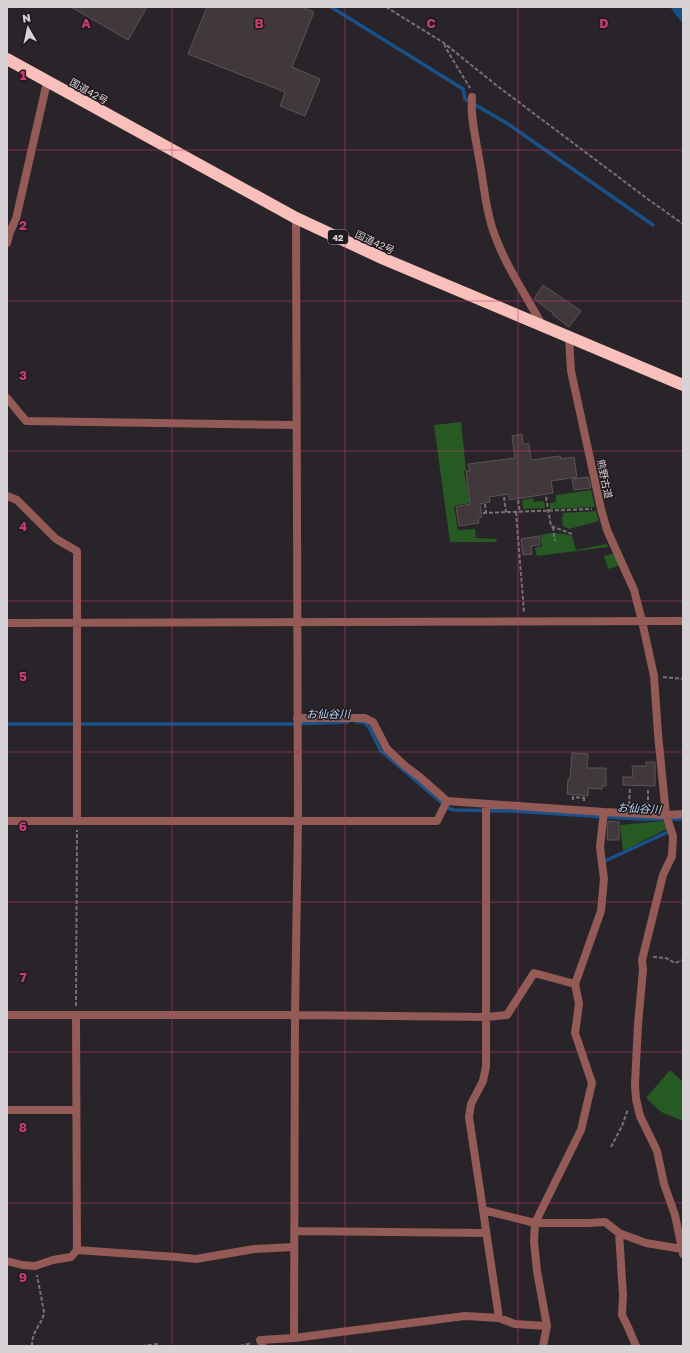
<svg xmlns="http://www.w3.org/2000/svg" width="690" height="1353" font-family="'Golos Text','Noto Sans JP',sans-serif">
	<rect width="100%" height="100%" fill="#292429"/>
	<!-- green -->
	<path fill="#265a22" d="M461,422L466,470L464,471L470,503L454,506L458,530L475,529L476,538L497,539L496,542H450L434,425Z
		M591,490L595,507L550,509V503L556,502V495Z
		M533,498L534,502L544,501L545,508L523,509L522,500Z
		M596,511L599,521L569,529L563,526L562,519L563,513Z
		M551,533L565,534L572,536L576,550L607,544L608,547L537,556L535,548L542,546L540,535Z
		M615,553L618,566L608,569L604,556Z
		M663,821L667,829L623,851L620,825Z
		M670,1070L683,1082V1121L661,1112L646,1098Z"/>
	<!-- water -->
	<path fill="#195189" d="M670,7H683V24Z"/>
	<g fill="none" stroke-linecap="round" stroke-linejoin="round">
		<!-- stream -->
		<path stroke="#195189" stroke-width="3.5" d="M331,7L463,89L465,99L467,100
			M474,104L508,124L653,225
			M356,722H363L369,727L381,751L448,808L454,810L512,811L639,819H662
			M7,724H289L348,722
			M668,819H683
			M605,861L668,832"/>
	</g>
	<!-- building -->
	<path fill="#41383b" stroke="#5d5457" d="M71,7H147L128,40Z
		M207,7H302L314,12L292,67L320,79L305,116L280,106L285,92L188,54Z
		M543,285L581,311L569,327L553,315L554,314L534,299Z
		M522,434L523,444H529L531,460L560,456L561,459L574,457L577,477L551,481L553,493L509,500V494L489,497L490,502L480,504L482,517L478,518L479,523L459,526L456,507L470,504L466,471H470L468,464L515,458L512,436Z
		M588,477L591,488L574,490L572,479Z
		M539,536L540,545L531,546L532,554L523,555L521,539Z
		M572,753L588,754L587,768H606V786H602V789L588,788V796L567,794L568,779H570Z
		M646,762H655V786L623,785V777H633L632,766H646Z
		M608,821L619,822V840H607Z"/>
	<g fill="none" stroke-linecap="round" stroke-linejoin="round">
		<!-- path -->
		<path stroke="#757175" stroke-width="2" stroke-dasharray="4 2" stroke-linecap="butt" d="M386,7L444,43L496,85L649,200L683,224
			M444,44L447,50L470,88
			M504,497L506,512
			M546,497L551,526L572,534
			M518,500L520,512
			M485,504L486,513
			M516,512L524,612
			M483,513L592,509
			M553,527L555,541
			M663,677L683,679
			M573,800V797L584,798
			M584,801V796
			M646,804H648V789
			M629,805L630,788
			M653,957L666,958L675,963L683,960
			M76,1006L77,830
			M611,1147L622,1126L628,1109
			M32,1346C32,1329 43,1324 44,1312L37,1275
			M142,1346L157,1344L159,1346
			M240,1346L252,1343"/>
		<!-- street -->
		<path stroke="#935a56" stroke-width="8" d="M472,97C470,117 476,139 479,158C484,183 485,209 494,233C505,265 526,295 542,325
			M7,243L10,232L16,219L47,82
			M569,337L571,371L601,509L607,530L634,590L642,621L654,676L658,734L666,815L673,836L672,856L663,875L642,960L643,970L638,1024L635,1084L636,1099L640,1116L657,1151L664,1184L675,1215L683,1254
			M7,398L26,421L296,425
			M7,496L17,500L56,539L77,551V821
			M7,623L683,621
			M297,718H365L373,722L387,749L404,765L421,778L447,801L604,812L666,815L683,814
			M7,821H437L447,801
			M7,1015H295L486,1017L507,1015L534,973L575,984
			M76,1015L77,1250L176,1257L196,1259L254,1249L294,1247
			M7,1110H75
			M483,1210L469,1117L471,1104L483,1081L486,1067V804
			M294,1231L486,1233
			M619,1233L623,1295L622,1315L628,1327L636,1346
			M7,1261L22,1265L35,1266L53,1260L71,1257L77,1250
			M499,1318L515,1324L547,1326
			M294,1338L295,1015L298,821L296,218
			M263,1346L260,1340L294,1338L465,1316L499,1318L483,1210L535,1223H588L605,1222L619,1233L646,1243L682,1249
			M543,1346L547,1326L537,1271L534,1242L535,1223L581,1130L592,1083L575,1033L579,1004L575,984L601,911L604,879L600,847L604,812"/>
		<!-- highway -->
		<path stroke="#f9bfba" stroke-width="12" d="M7,59L296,218L384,259L683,385"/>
	</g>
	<!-- grid -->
	<path fill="none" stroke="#c63d74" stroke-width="1" stroke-opacity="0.55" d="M172,7V1346M345,7V1346M518,7V1346M7,150H683M7,301H683M7,451H683M7,601H683M7,752H683M7,902H683M7,1052H683M7,1203H683"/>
	<g text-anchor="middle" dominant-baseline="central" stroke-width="3" stroke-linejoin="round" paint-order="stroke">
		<!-- shield labels -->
		<rect fill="#201a1f" stroke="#9f9b9f" stroke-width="1" x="328" y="230" width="20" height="14" rx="3"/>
		<g font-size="9" font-weight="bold" fill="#d6d2d6">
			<text x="338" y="237">42</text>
		</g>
		<!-- street labels -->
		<g font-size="10" fill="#d6d2d6" stroke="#201a1f">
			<text transform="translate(89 91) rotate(29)">国道42号</text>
			<text transform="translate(375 242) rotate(25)">国道42号</text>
			<text transform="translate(605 479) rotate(78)">熊野古道</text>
		</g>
		<!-- water labels -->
		<g font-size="11" font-style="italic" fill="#b8d5f6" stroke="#201a1f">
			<text x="328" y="713">お仙谷川</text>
			<text transform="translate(639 808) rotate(3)">お仙谷川</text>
		</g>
	</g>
	<g font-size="13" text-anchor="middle" font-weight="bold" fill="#c63d74" stroke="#201a1f" stroke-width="3" stroke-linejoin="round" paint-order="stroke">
		<text x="86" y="28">A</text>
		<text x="259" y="28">B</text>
		<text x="431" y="28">C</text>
		<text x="604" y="28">D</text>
		<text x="23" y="80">1</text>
		<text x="23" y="230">2</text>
		<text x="23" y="380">3</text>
		<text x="23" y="531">4</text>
		<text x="23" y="681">5</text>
		<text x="23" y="831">6</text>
		<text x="23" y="982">7</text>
		<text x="23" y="1132">8</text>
		<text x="23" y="1282">9</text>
	</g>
	<!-- border -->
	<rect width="690" height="1353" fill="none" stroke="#d6d2d6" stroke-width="16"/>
	<!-- north arrow -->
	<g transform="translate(28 28) rotate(351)" stroke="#201a1f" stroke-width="3" paint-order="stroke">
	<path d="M0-3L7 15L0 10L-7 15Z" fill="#d6d2d6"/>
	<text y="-6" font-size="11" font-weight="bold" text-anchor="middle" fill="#d6d2d6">N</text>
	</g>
</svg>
